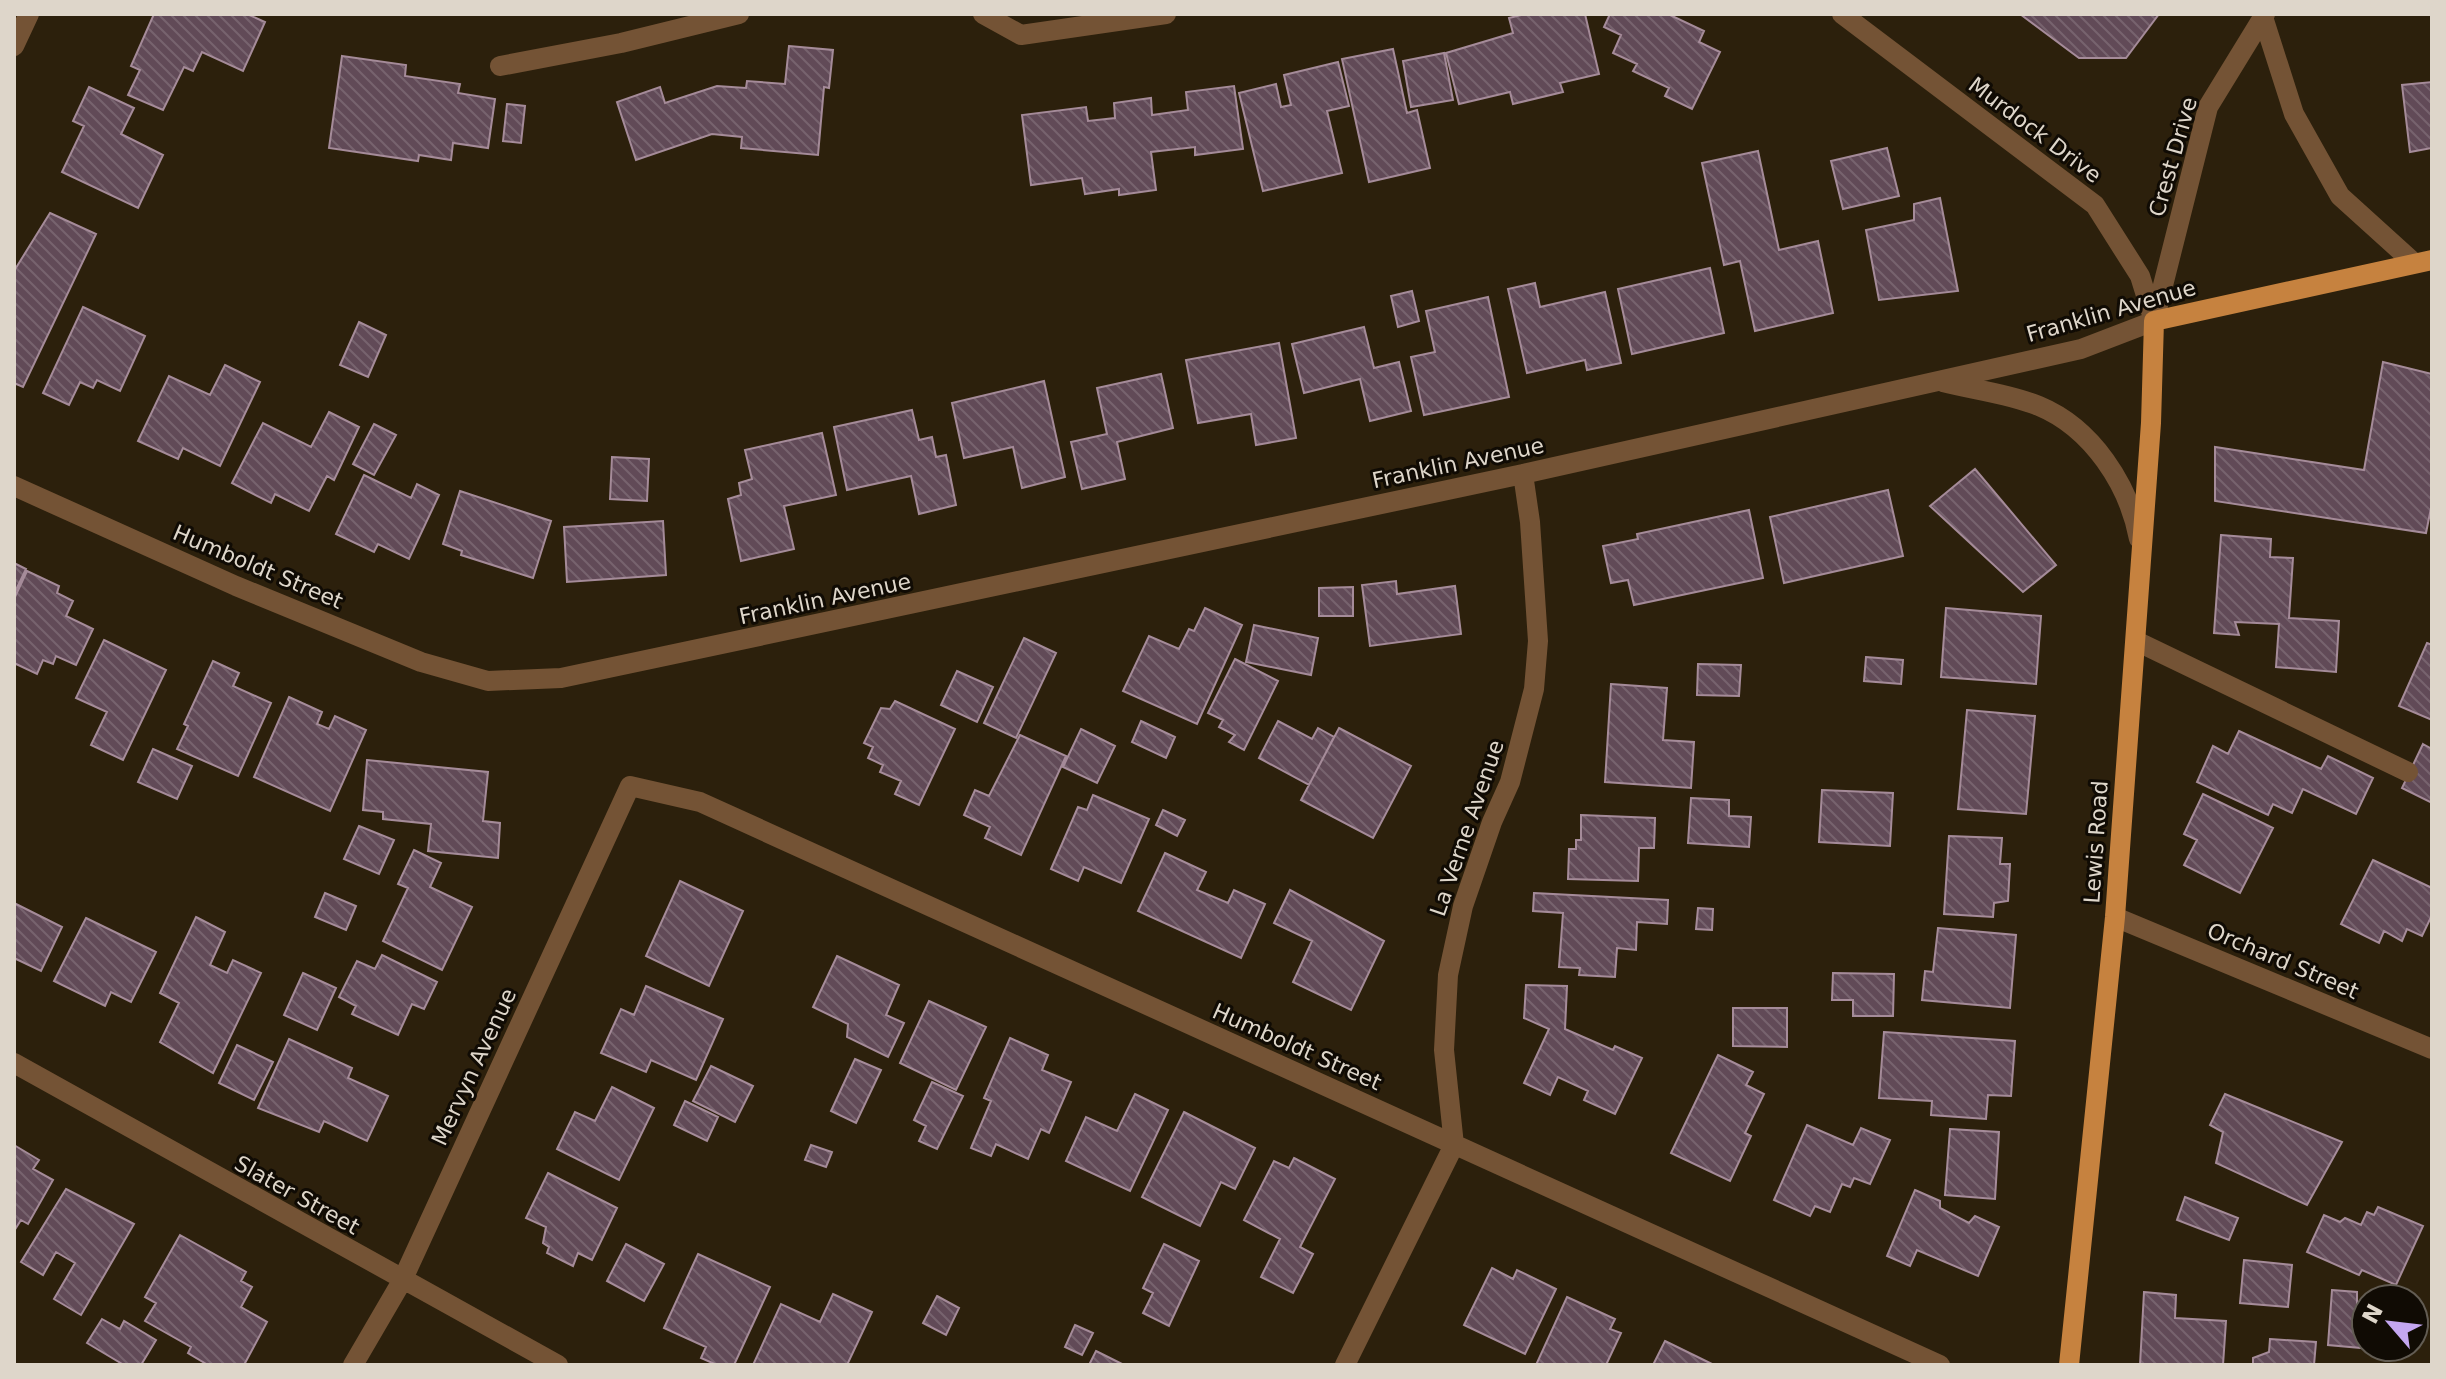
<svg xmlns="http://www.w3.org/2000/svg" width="2446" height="1379" font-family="'DejaVu Sans',sans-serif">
	<defs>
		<pattern id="building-back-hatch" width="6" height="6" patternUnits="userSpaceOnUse" patternTransform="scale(2)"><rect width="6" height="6" fill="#614a57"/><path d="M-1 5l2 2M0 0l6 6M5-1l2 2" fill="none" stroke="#77636e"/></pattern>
	</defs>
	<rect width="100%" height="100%" fill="#2c200c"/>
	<!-- building -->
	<path fill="url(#building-back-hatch)" stroke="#a58b99" stroke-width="2" d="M154,14H247L265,22L243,71L202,52L193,71L184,67L163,110L128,95L140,70L131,66Z
		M1525,14H1585L1599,74L1560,83L1563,92L1513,104L1510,92L1459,104L1446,53L1513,33L1509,18Z
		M1610,14H1668L1704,31L1699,42L1720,52L1692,109L1665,96L1669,88L1633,71L1637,64L1613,53L1621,35L1604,27Z
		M2020,14H2159L2126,58H2079Z
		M789,46L833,50L829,88L824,87L818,155L741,148L742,137L712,134L636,160L617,102L660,87L665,103L717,86L746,88L747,81L785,84Z
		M1393,49L1407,113L1417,110L1430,168L1369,182L1342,59Z
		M1444,53L1453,100L1411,107L1403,61Z
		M342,56L406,65L405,76L460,84L458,93L495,99L488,148L453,143L451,160L419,155L418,161L329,148Z
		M1338,62L1349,106L1327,111L1342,173L1263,191L1239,93L1276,84L1281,107L1291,105L1284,75Z
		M2432,82V148L2410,152L2402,85Z
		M1234,86L1243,149L1195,155V147L1151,152L1156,190L1119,195V189L1085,194L1082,178L1031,185L1022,115L1086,107L1088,121L1115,118L1114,103L1151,98L1152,115L1188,110L1186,92Z
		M89,87L134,108L121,134L163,155L138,208L62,172L84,126L73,121Z
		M507,104L525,106L521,143L503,141Z
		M1887,148L1899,196L1843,209L1831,161Z
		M1758,151L1779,250L1818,241L1833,313L1755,331L1740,261L1724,265L1702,163Z
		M1940,198L1958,291L1879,300L1866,230L1914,220V204Z
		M50,213L96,234L23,387L14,383V271Z
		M1710,268L1724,333L1632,354L1618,289Z
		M1535,283L1540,307L1605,292L1621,363L1587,370L1585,360L1527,373L1508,289Z
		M1412,291L1419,321L1398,327L1391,296Z
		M1488,297L1509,397L1424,415L1411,357L1435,352L1426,311Z
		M83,307L145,336L120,391L97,380L93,388L80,382L69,405L43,393Z
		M359,322L386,335L368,377L340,365Z
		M1364,327L1374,368L1399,362L1411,411L1370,421L1360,379L1304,393L1292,344Z
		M1279,343L1296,438L1256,445L1251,414L1198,423L1186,360Z
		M2383,362L2432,374V503L2426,533L2215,501V447L2364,470Z
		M225,365L260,382L220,466L183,448L178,459L138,441L169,376L210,395Z
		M1161,374L1173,428L1117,442L1125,479L1082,489L1071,442L1107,434L1097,388Z
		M1044,381L1065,477L1022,488L1013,447L964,458L952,403Z
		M912,410L919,440L932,437L936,457L946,455L956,505L919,514L911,476L847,490L834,427Z
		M329,412L359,427L334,480L327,476L309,511L275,494L271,503L232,483L263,423L311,447Z
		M374,424L396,435L374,475L353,464Z
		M822,433L836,495L784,506L794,549L741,561L728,499L741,495L739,483L752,479L745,450Z
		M612,457L649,459L647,501L610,499Z
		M1975,469L2056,565L2023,592L1930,506Z
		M364,475L411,498L417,484L439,495L409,559L378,544L374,552L336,534Z
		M1888,490L1903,556L1784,583L1770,517Z
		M460,491L551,521L533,578L461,555L462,551L443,544Z
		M1749,510L1763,578L1634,605L1628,580L1611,583L1603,546L1638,539L1637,534Z
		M663,521L666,575L567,582L564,527Z
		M2221,535L2271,539L2270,557L2293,558L2289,618L2339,621L2336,672L2276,667L2279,624L2235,622L2239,635L2214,633Z
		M14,563L26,569L14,594Z
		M27,571L59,586L57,593L73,601L66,616L93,629L76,665L56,656L53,664L43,660L37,674L14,663V599Z
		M1396,581L1397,594L1455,586L1461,634L1370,646L1362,585Z
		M1353,587V616H1319V588Z
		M1205,608L1242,625L1197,724L1123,691L1149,636L1179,649L1189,629L1194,631Z
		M1946,608L2041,616L2036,684L1941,677Z
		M1254,625L1318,638L1311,675L1246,662Z
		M1024,638L1056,653L1016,738L984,723Z
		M104,640L166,670L123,760L91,745L107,712L76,698Z
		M2427,643L2432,645V720L2399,706Z
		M1866,657L1903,660L1901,684L1864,681Z
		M1235,659L1278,681L1244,750L1229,742L1235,735L1219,727L1223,720L1208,713Z
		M213,661L239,673L233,686L271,703L238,776L177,749L188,726L184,724Z
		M1698,664L1741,665L1739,696L1697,695Z
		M957,671L993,687L977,722L941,705Z
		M1611,684L1667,688L1663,740L1694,742L1691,788L1605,782Z
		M289,697L322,712L317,724L329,729L335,716L366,730L330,811L254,777Z
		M895,701L955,729L919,805L895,794L901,781L880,772L883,765L868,758L873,747L864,743L881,708L890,709Z
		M1967,710L2035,716L2026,814L1958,809Z
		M1141,721L1175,737L1166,758L1132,742Z
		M1278,721L1312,739L1318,728L1334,737L1309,785L1259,758Z
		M1339,728L1411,766L1373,838L1301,800Z
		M1081,729L1115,746L1097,783L1063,767Z
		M2239,731L2321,769L2328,756L2373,778L2356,814L2303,789L2292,813L2273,804L2268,815L2197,782L2213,746L2228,754Z
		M1020,735L1066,756L1021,855L985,838L990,827L964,815L975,790L989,796Z
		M2423,744L2432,749V803L2402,788Z
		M153,749L192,766L177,799L138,782Z
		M367,760L488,772L483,821L500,823L498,858L428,851L431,824L383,819V812L363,810Z
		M1822,790L1893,793L1890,846L1819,842Z
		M2203,794L2273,828L2240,893L2184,865L2197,840L2184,834Z
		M1093,795L1149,819L1121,883L1084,867L1078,881L1051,869L1078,807L1087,810Z
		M1691,798L1729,800V816L1751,817L1749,847L1688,843Z
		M1163,810L1185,820L1177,836L1156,825Z
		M1581,815L1655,818L1654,848H1639L1638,881L1568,879L1569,849H1576V840H1581Z
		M359,826L394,840L379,874L344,859Z
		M1949,836L2002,838L2000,864H2010L2008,901L1994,903L1993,917L1944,914Z
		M414,850L441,863L430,887L472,907L442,970L383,941L408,888L398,884Z
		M1165,853L1206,872L1197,890L1228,903L1234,890L1265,904L1241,958L1138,911Z
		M2373,860L2432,888V915L2422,936L2407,929L2402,941L2384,931L2379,943L2341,924Z
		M680,881L743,911L709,986L646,956Z
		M1290,890L1384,941L1351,1010L1293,982L1312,941L1274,923Z
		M325,893L356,906L346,930L315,917Z
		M1534,893L1668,900L1667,924L1637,922L1636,950L1617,948L1615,977L1579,975L1580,968L1559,967L1563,913L1533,911Z
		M14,903L62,927L41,971L14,958Z
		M1698,908L1713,909L1712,930L1696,929Z
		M196,917L225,932L210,965L227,973L233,960L261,973L213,1073L160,1042L179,1003L160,993Z
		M86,918L156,952L131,1002L111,992L105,1006L54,981Z
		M1938,928L2016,935L2010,1008L1922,1000L1925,971L1933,972Z
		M382,955L437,982L424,1009L412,1004L398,1035L352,1014L356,1006L339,997L357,961L375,969Z
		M837,956L899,985L886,1015L904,1023L888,1057L847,1037L848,1024L813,1007Z
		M303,973L336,988L317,1030L284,1015Z
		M1833,973L1894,974L1893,1016H1853V1000H1832Z
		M1526,985L1567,986L1565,1029L1613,1050L1615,1046L1642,1058L1615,1114L1584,1100L1588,1091L1558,1077L1550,1095L1524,1083L1549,1029L1524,1018Z
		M646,986L723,1019L696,1080L651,1060L646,1072L601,1053L621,1009L634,1015Z
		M929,1001L986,1027L956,1090L900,1063Z
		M1733,1008H1787V1047L1733,1046Z
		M1884,1032L2015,1041L2011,1096L1988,1095L1986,1119L1931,1115L1932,1101L1879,1098Z
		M1010,1038L1048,1055L1042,1070L1071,1082L1049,1133L1041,1129L1028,1159L996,1144L991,1156L971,1148L991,1101L984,1098Z
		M289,1039L352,1068L348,1078L388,1096L367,1141L324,1121L319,1132L258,1108Z
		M237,1045L273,1062L254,1100L219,1083Z
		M1718,1055L1753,1072L1746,1085L1764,1094L1745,1133L1751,1136L1730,1181L1671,1153Z
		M855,1059L881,1070L856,1123L831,1111Z
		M711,1066L753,1086L735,1122L693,1101Z
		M932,1082L963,1096L937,1149L919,1141L926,1126L914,1120Z
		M612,1087L654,1108L619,1180L557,1149L575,1112L595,1121Z
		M1135,1094L1168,1110L1130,1191L1066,1161L1086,1117L1117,1131Z
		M2225,1094L2342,1142L2307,1205L2216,1163L2223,1132L2210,1125Z
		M685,1101L718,1117L707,1141L674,1125Z
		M1184,1112L1255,1148L1235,1189L1221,1182L1200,1226L1142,1197Z
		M1807,1125L1853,1145L1861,1128L1890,1140L1870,1184L1854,1178L1850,1187L1842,1184L1830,1212L1815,1206L1810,1216L1774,1200Z
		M1950,1129L1999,1132L1995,1199L1945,1195Z
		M14,1145L39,1160L33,1169L53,1180L28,1224L21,1220L14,1231Z
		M811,1145L832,1152L826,1167L805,1160Z
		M1294,1158L1335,1179L1300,1247L1313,1254L1293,1293L1261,1277L1280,1239L1244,1220L1274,1161L1289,1168Z
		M548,1173L617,1208L592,1260L578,1253L573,1266L547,1253L549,1247L543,1243L546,1227L526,1218Z
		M66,1189L134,1224L81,1315L54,1299L75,1263L56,1252L43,1275L21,1262Z
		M1915,1190L1940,1201V1208L1969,1223L1975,1216L1999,1227L1978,1276L1917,1250L1910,1266L1887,1256Z
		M2185,1197L2238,1218L2229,1240L2177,1220Z
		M2378,1207L2423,1226L2396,1285L2362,1270L2359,1275L2307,1252L2324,1215L2340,1222L2345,1218L2361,1225L2367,1212L2374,1215Z
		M180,1235L246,1272L241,1281L252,1287L241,1307L267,1322L244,1365H208L188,1353L191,1347L145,1321L156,1303L145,1297Z
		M626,1244L664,1264L644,1301L607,1281Z
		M1164,1244L1199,1261L1169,1326L1143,1313L1153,1293L1143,1288Z
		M698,1254L770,1287L734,1365H717L701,1358L706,1347L664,1328Z
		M2244,1260L2292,1265L2288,1307L2240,1303Z
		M1492,1268L1513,1279L1517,1270L1556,1289L1525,1354L1464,1325Z
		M2332,1290L2357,1292V1307L2366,1308V1347L2383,1350L2328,1345Z
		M2144,1292L2176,1295L2175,1318L2226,1321L2223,1365H2140Z
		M833,1294L872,1312L847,1365H753L781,1304L820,1322Z
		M937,1296L959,1308L946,1335L923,1323Z
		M1567,1297L1615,1319L1610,1329L1621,1333L1606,1365H1536Z
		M102,1319L120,1329L124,1321L156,1340L141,1365H124L87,1343Z
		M1075,1325L1093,1333L1082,1355L1065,1347Z
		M2270,1339L2316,1342L2314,1365H2253V1358L2269,1352Z
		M1665,1341L1714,1365H1653Z
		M1096,1351L1124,1365H1089Z"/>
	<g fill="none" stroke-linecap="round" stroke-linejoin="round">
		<!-- minor -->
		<path stroke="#745335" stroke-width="20" d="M983,14L1021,35L1166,14
			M1842,14L2095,205L2140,276L2154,321
			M2263,17L2294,114L2340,196L2414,263
			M14,46L29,14
			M500,66L621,43L739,14
			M2154,321L2208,107L2265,14
			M1943,382C1974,390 2010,394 2039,406C2092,428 2129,485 2139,539
			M14,486L236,586L421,662L488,681L561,678L1523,474L2081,349L2154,321
			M2136,641L2408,772
			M2115,917L2432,1049
			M14,1063L558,1365
			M353,1365L402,1281L630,786L700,802L1940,1365
			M1345,1365L1454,1145L1444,1050L1448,975L1463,906L1492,822L1510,782L1534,689L1538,641L1530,522L1523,474"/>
		<!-- major -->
		<path stroke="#c6823f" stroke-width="20" d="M2069,1365L2115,917L2151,423L2154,321L2432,260"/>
	</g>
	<g text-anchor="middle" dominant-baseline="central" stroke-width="6" stroke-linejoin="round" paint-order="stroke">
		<!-- street labels -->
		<g font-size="22" fill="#ded6ca" stroke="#100b04">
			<text transform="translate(2035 130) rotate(37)">Murdock Drive</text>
			<text transform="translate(2173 157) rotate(-74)">Crest Drive</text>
			<text transform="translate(2111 311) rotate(-16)">Franklin Avenue</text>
			<text transform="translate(1458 463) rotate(-12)">Franklin Avenue</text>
			<text transform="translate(258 567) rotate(23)">Humboldt Street</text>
			<text transform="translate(825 599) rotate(-12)">Franklin Avenue</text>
			<text transform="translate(1467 828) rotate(-71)">La Verne Avenue</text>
			<text transform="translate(2096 842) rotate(-86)">Lewis Road</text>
			<text transform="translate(2283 961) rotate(23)">Orchard Street</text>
			<text transform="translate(1297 1047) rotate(24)">Humboldt Street</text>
			<text transform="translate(474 1067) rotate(-65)">Mervyn Avenue</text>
			<text transform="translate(297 1195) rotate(29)">Slater Street</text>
		</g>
	</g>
	<!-- border -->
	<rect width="2446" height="1379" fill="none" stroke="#ded6ca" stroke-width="32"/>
	<!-- north arrow -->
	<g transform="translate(2390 1323) rotate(298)"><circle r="38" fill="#100b04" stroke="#625c53" stroke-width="2"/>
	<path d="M0-6L14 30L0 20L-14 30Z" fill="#c4a7f1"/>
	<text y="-12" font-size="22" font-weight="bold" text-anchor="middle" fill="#ded6ca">N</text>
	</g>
</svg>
